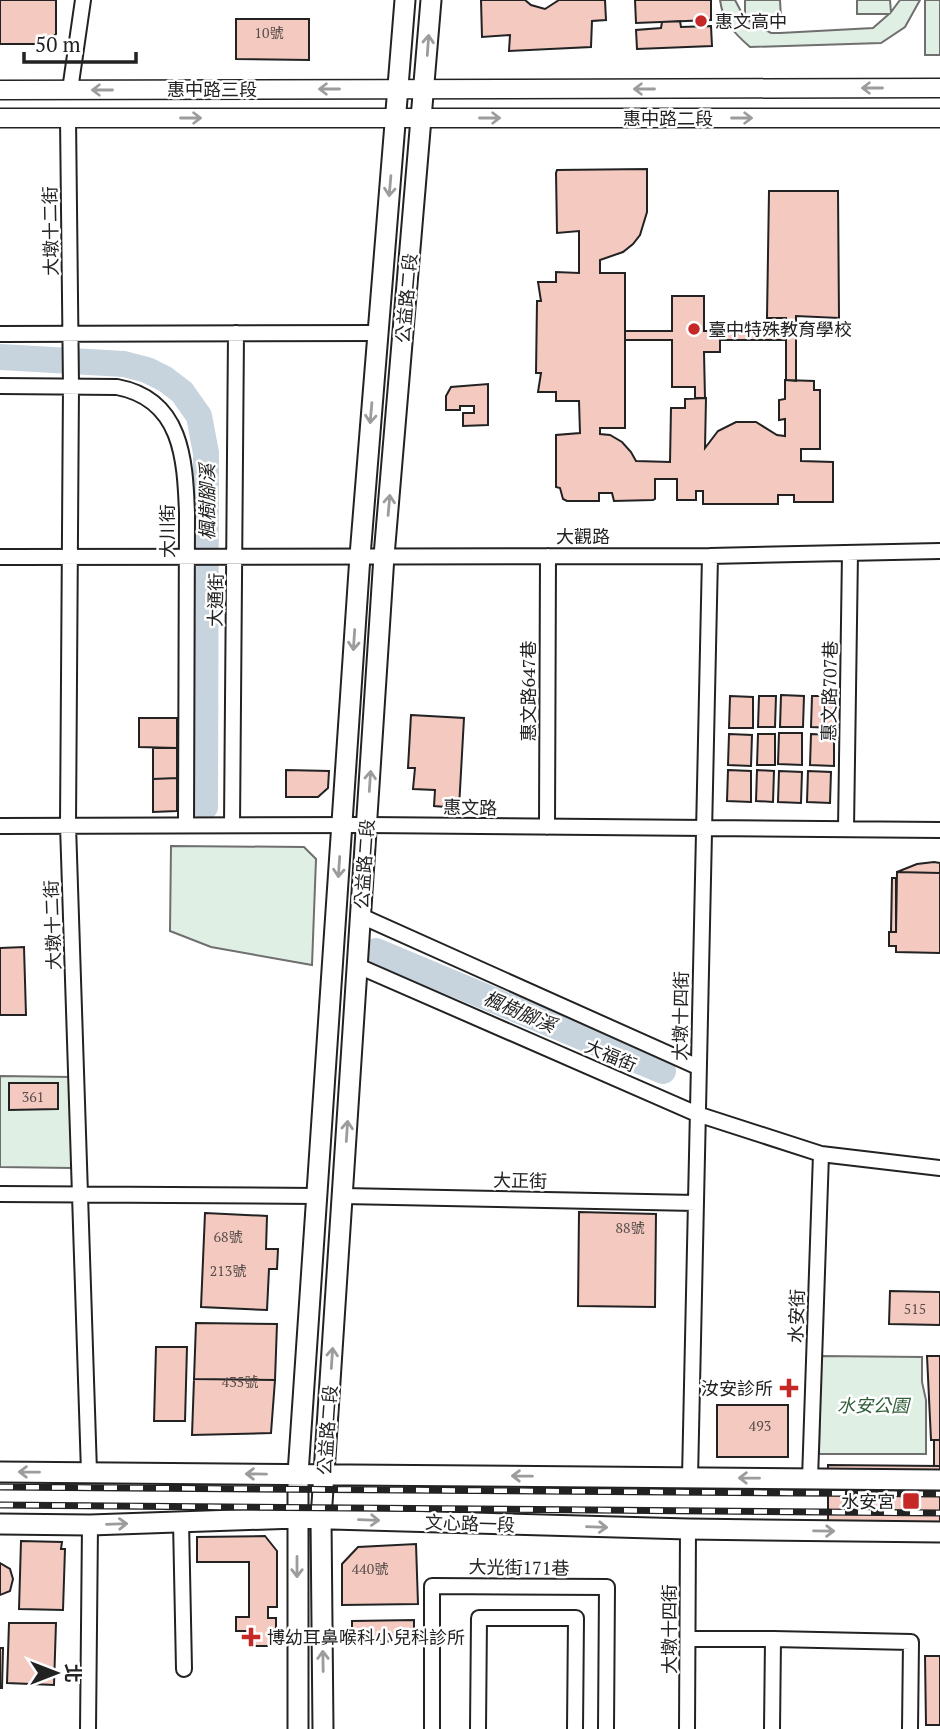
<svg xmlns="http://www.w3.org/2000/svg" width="940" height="1729" font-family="'PT Serif','Noto Sans TC',serif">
	<rect width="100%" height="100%" fill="#fff"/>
	<!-- green -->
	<path fill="#e0efe3" stroke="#6f6f6f" stroke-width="2" d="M720,0H735L745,19V0H780L781,19L747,20L771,33H780L873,28L889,14H857V0H890L891,12L900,0H920L905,27L881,43L750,47C734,33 723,22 720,0Z
		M925,0H940V55H925Z
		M171,846L304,847L316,859L312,965L211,947L170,931Z
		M0,1076L71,1077V1168L0,1167Z
		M820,1356L922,1357V1382L926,1400V1454H819Z"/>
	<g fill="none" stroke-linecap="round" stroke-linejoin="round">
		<!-- river -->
		<path stroke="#c7d3dd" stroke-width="26" d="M0,357L124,364L147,370L165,379L182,392L199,416L206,453L205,807
			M376,951L663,1071"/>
	</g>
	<!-- building -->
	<path fill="#f3c9c0" stroke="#222" stroke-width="2" d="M0,0H56V34L42,44H0Z
		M481,0H525L531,5L545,9L559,0H605L606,20L592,21L591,47L509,51L510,35L482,37Z
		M635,0H711V20L636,23Z
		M236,19H309V60L236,59Z
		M680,21L681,27L711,26L712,46L637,49L636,30L661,28L662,22Z
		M647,169V212L640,235L633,244L623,252L600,260V273H625V428H600V434L610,435L622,442L631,452L636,461L670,462L671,408H685V399L706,398L705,448L718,431L736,422H756L777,435L785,436V419L779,420V400L785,399V380L814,381V390H820V449H801V461L833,462V502H794V495H778V504H703V491H696V500H677V479H655V499L653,500L614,501L612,493H599V501H567L563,499L560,488L556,487V435L580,433L579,401H556V392H538L541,373H536L537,301H541L538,282H556V272L579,273V231L557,233L556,173L557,170Z
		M769,191H838L839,318L796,316V381L786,380V340H720V352H704L705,398H695V387H672V340H625V331H672V296H704V331L786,330V318H767Z
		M488,384V425L463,426V413H474V406H460V410H446V396L451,387Z
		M781,695L804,696L803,727H780Z
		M730,696L753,697V728H729Z
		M759,696H776L775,727H758Z
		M812,696H835L834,728L811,727Z
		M411,715L464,718L459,808L434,806L435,790L413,789L415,768H408Z
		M139,718H177V748L139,747Z
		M779,733H802V765L778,764Z
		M729,734L752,735L751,766L728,765Z
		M758,734H775V765H757Z
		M811,734L834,735V766L810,765Z
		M153,748H177V778L153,779Z
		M286,770L329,771L328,788L318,797H286Z
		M728,770L751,771V802L727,801Z
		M757,770L774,771L773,802L756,801Z
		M779,771L802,772L801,803L778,802Z
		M808,771L831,772L830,803L807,802Z
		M177,778V811L153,812V779Z
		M934,862L940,863V873L897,872L917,864Z
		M897,872L940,873V953L896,952V946H889V932H896Z
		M892,878H896V932H891Z
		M24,947L26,1015H0V948Z
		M9,1083H58V1109L9,1110Z
		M579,1212L656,1214L655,1307L578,1306Z
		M205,1213L267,1216L266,1249H278L277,1269H269L267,1310L201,1307Z
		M890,1291L940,1292V1325L889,1324Z
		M196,1323L277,1324L275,1380L194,1379Z
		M156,1347H187L185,1421H154Z
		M927,1356H940V1440H931Z
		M194,1379L275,1380L271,1433L192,1435Z
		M717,1405H788V1457H717Z
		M934,1440H940V1466H934Z
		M828,1465L940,1466V1523L828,1522Z
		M265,1536L277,1551V1607H268V1618H276V1634H270V1646H248V1631H236V1617H249V1562H197V1537Z
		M21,1541L62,1542L61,1549H65L63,1610L19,1609Z
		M416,1544L418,1604L342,1605V1564L358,1547Z
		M0,1563L10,1569L13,1579L10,1591L0,1595Z
		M414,1620V1641L352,1642V1621Z
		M9,1623H56L54,1685L7,1683Z
		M0,1648H3L2,1688H0Z
		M925,1656H940V1725H926Z"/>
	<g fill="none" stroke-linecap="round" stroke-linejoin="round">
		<defs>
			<path id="minor" d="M70,90L83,0
				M68,118L71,386L68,825L89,1472
				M0,334L378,333
				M0,386L117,387C182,399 185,459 187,513L186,825
				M0,557L710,556L940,551
				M232,825L236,333
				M0,826L367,825L940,830
				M547,827L548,556
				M846,829L850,553
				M361,916L698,1067
				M358,966L697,1114L821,1154L940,1168
				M0,1194L317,1196
				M343,1196L696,1203
				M690,1478L710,556
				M810,1479L821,1154
				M181,1521L184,1669
				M688,1639H773
				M88,1729L90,1525
				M432,1729V1586L607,1587L606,1729
				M478,1729L479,1618H576L575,1729
				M687,1729L688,1529
				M772,1729L773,1639L911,1642L910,1729"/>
			<path id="tertiary" d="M0,90L940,88
				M0,118H940"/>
			<path id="secondary" d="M0,1472L940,1480
				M0,1524L90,1525L296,1518L688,1529L940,1532
				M298,1729V1474L360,556L405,0
				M323,1729L321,1519L384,556L431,0"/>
		</defs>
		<!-- minor casing -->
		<use href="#minor" stroke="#222" stroke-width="18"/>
		<!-- tertiary casing -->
		<use href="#tertiary" stroke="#222" stroke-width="21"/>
		<!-- secondary casing -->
		<use href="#secondary" stroke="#222" stroke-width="23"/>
		<!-- minor -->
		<use href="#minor" stroke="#fff" stroke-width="14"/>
		<!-- tertiary -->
		<use href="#tertiary" stroke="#fff" stroke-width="18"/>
		<!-- secondary -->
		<use href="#secondary" stroke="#fff" stroke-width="19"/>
		<defs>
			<path id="rail" d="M0,1487L940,1494
				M0,1505L940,1513"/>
		</defs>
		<!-- rail casing -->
		<use href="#rail" stroke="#222" stroke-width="7"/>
		<!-- rail -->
		<use href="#rail" stroke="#fff" stroke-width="4.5" stroke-dasharray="13" stroke-linecap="butt"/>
	</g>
	<!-- one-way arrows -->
	<defs><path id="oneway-shaft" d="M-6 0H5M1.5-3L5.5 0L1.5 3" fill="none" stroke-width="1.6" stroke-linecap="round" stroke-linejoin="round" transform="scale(1.75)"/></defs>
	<g stroke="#9c9c9c">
		<use href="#oneway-shaft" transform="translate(428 45) rotate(-86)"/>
		<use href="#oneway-shaft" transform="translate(872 88) rotate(180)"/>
		<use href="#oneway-shaft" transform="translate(329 89) rotate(180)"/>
		<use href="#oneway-shaft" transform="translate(644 89) rotate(180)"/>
		<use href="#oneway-shaft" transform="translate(102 90) rotate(180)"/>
		<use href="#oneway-shaft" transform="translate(191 118)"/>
		<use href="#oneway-shaft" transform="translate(490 118)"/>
		<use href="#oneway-shaft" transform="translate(742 118)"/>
		<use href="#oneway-shaft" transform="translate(390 186) rotate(95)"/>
		<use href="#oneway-shaft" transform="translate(371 413) rotate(95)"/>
		<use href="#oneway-shaft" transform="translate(389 505) rotate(-85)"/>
		<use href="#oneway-shaft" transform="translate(354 640) rotate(94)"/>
		<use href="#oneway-shaft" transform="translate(370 781) rotate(-86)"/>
		<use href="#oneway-shaft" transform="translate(339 867) rotate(94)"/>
		<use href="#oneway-shaft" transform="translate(347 1131) rotate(-86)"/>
		<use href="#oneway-shaft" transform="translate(332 1358) rotate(-86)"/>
		<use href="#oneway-shaft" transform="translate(29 1472) rotate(-179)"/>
		<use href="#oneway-shaft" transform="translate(256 1474) rotate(-179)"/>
		<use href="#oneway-shaft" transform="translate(522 1476) rotate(-179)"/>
		<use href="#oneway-shaft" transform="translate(749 1478) rotate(-179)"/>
		<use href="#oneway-shaft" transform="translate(369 1520) rotate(2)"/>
		<use href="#oneway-shaft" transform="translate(117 1524) rotate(-2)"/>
		<use href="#oneway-shaft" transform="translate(597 1527) rotate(2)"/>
		<use href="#oneway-shaft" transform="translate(824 1531) rotate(1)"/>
		<use href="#oneway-shaft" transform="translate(297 1567) rotate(90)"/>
		<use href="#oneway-shaft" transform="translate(323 1661) rotate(-91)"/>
	</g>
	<!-- markers -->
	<g fill="#c62828" stroke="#fff" stroke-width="2.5">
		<circle cx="701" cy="21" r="7"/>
		<circle cx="694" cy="329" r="7"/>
		<path d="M785.5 1377.5h7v7h7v7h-7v7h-7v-7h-7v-7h7z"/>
		<rect x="902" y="1492" width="18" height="18" rx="3.5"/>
		<path d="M247.5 1626.5h7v7h7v7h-7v7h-7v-7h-7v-7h7z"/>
	</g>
	<g text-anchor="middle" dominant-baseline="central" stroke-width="5" stroke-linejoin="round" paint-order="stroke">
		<!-- number labels -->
		<g font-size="14" fill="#564c4a">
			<text x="269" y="32">10號</text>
			<text x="33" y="1096">361</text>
			<text x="630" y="1227">88號</text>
			<text x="228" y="1236">68號</text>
			<text x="228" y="1270">213號</text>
			<text x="915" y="1308">515</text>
			<text x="240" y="1381">435號</text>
			<text x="760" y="1425">493</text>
			<text x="370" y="1568">440號</text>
		</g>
		<!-- poi labels -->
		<g font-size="18" fill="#222" stroke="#fff" text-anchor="start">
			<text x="715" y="21">惠文高中</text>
			<text x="708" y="329">臺中特殊教育學校</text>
			<text x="773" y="1388" text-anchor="end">汝安診所</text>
			<text x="895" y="1501" text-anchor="end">水安宮</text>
			<text x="267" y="1637">博幼耳鼻喉科小兒科診所</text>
		</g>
		<!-- street labels -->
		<g font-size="18" fill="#222" stroke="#fff">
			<text x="212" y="89">惠中路三段</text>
			<text x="668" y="118">惠中路二段</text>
			<text transform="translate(50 231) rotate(-91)">大墩十二街</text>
			<text transform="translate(406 298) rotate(-85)">公益路二段</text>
			<text transform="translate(167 531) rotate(-90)">大川街</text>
			<text x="583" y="536">大觀路</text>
			<text transform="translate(215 600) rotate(-89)">大通街</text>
			<text transform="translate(528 691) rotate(-90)">惠文路647巷</text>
			<text transform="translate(829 691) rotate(-89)">惠文路707巷</text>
			<text transform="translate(470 807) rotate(1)">惠文路</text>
			<text transform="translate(364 864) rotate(-86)">公益路二段</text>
			<text transform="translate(52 925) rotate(-92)">大墩十二街</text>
			<text transform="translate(680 1016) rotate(-89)">大墩十四街</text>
			<text transform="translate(611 1055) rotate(23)">大福街</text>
			<text transform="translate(520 1180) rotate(1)">大正街</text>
			<text transform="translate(796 1316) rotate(-88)">水安街</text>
			<text transform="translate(327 1430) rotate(-86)">公益路二段</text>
			<text transform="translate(470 1523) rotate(2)">文心路一段</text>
			<text transform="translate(519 1567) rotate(1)">大光街171巷</text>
			<text transform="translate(669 1629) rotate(-90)">大墩十四街</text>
		</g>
		<!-- park labels -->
		<g font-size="18" font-style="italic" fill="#2f5e38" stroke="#fff">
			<text x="873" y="1405">水安公園</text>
		</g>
		<!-- water labels -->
		<g font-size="19" font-style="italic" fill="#222" stroke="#fff">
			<text transform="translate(206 502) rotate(-90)">楓樹腳溪</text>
			<text transform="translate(520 1011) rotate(23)">楓樹腳溪</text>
		</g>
	</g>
	<!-- north arrow -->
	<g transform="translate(56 1673) rotate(90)" stroke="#ffffff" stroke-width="5" paint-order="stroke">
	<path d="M0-5L12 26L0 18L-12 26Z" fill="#222222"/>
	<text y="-10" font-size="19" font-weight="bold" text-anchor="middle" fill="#222222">北</text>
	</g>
	<!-- scale -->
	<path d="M24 52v10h112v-10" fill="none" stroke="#222222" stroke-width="3.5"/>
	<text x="35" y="52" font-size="21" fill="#222222" stroke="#ffffff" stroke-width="5" paint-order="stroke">50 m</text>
</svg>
